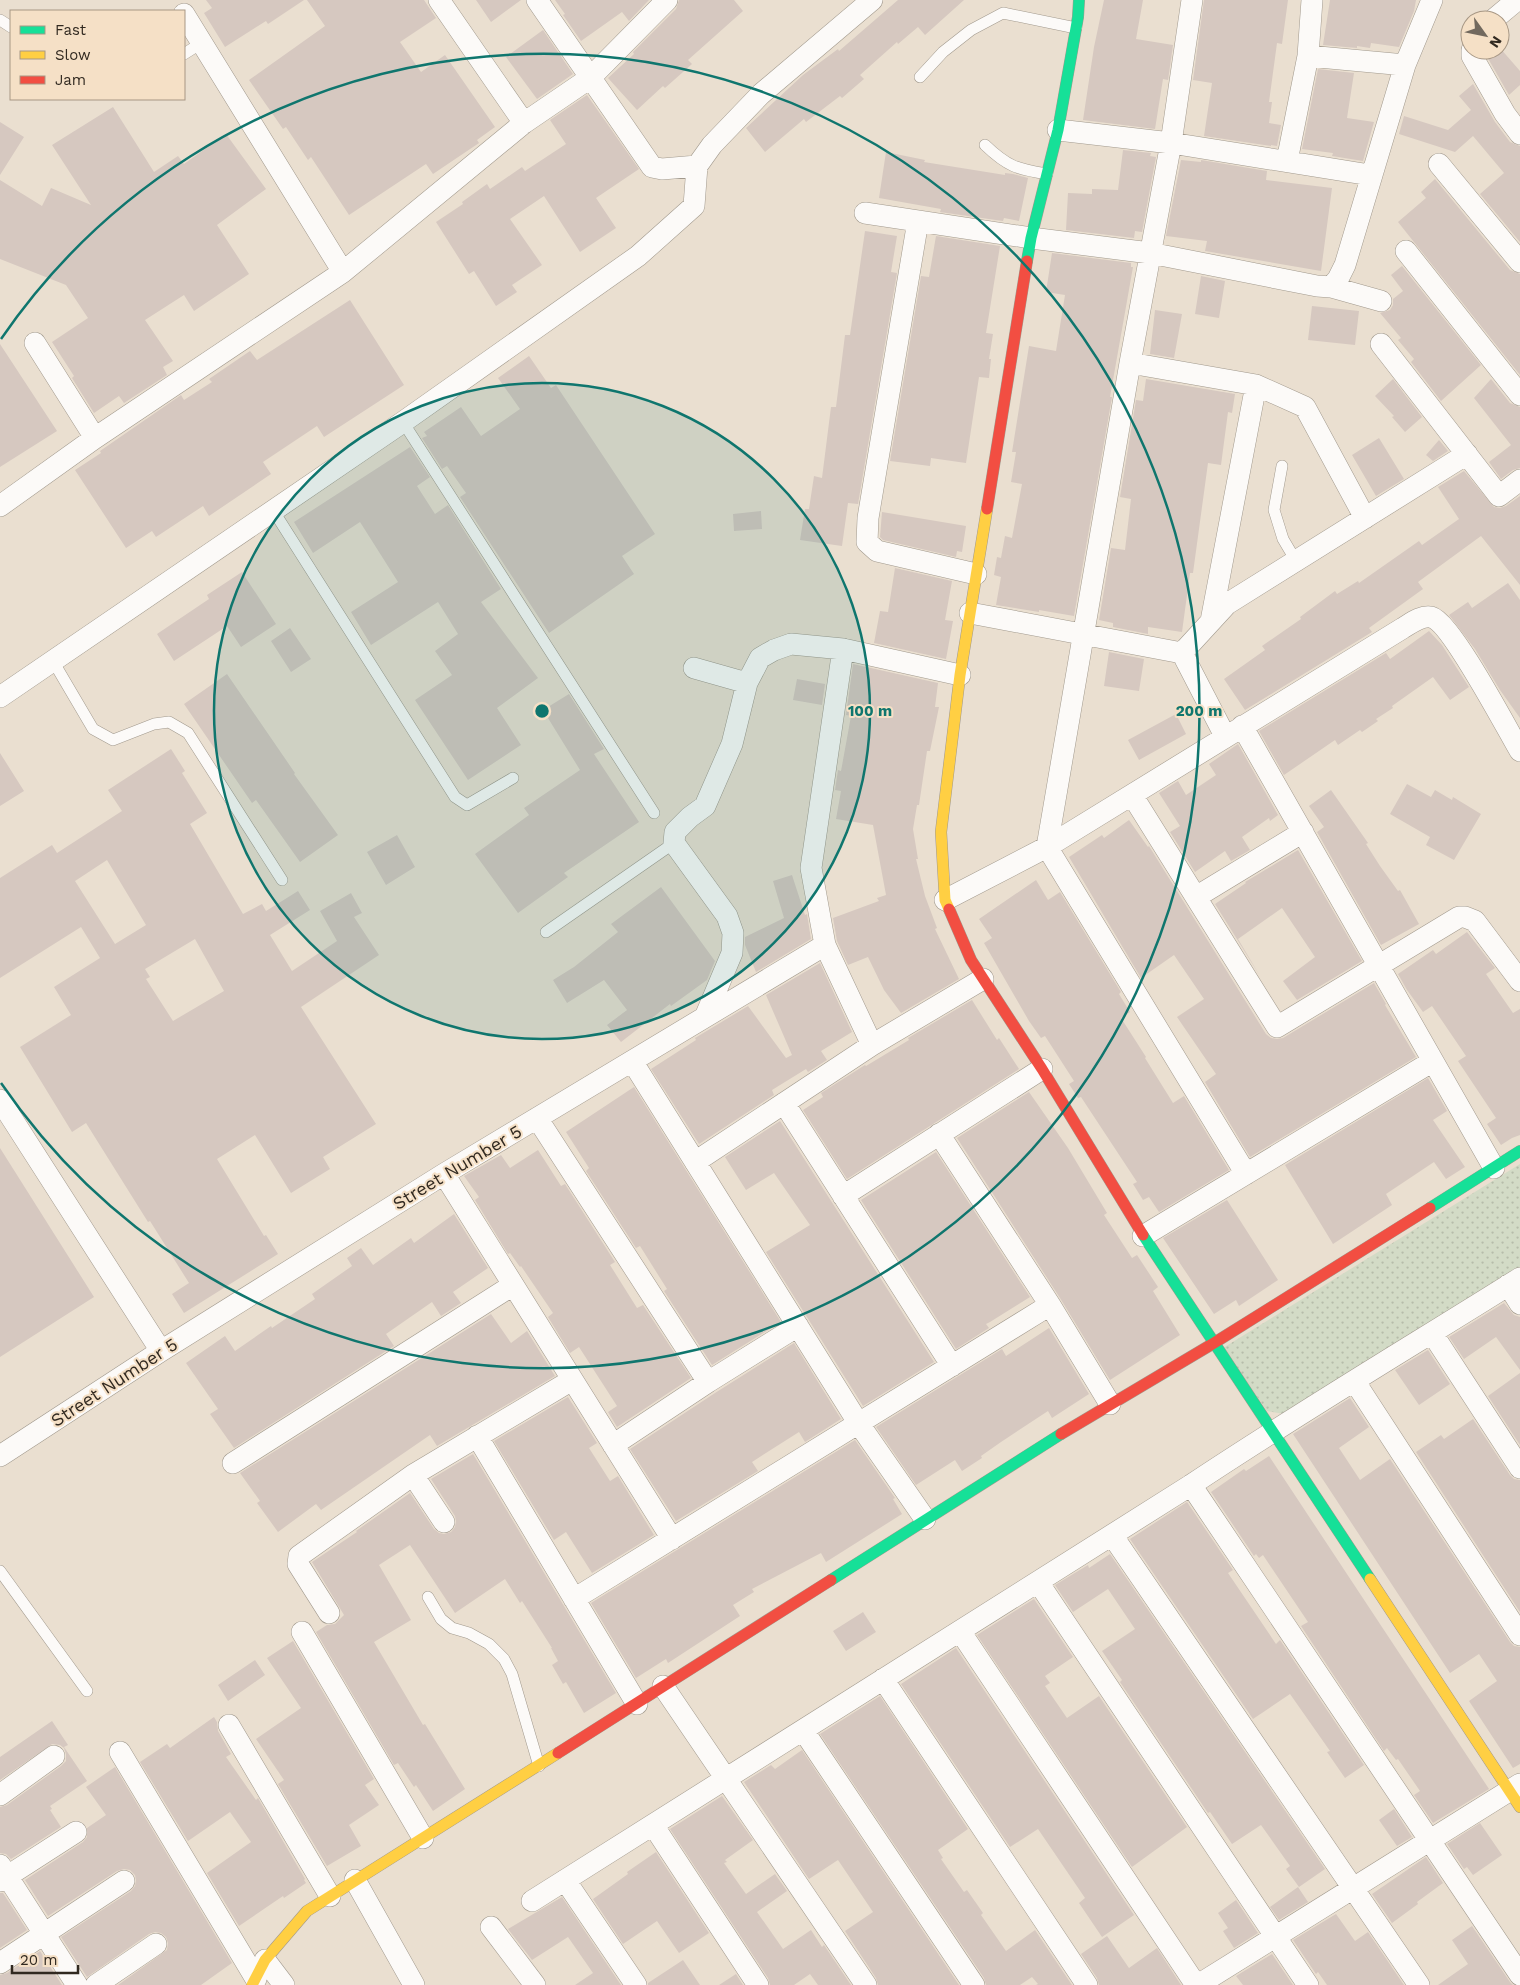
<svg xmlns="http://www.w3.org/2000/svg" width="1520" height="1985" font-family="'Work Sans',sans-serif">
	<defs>
		<pattern id="park-dots" width="8" height="8" patternUnits="userSpaceOnUse" patternTransform="scale(1.25)"><rect width="8" height="8" fill="#d3dbc6"/><path d="M2 2h.1M6 6h.1" fill="none" stroke="#b6bcaa" stroke-width="1.8" stroke-linecap="round"/></pattern>
	</defs>
	<rect width="100%" height="100%" fill="#eadfd0"/>
	<!-- park -->
	<path fill="url(#park-dots)" d="M1520,1164V1269L1289,1415L1267,1411L1223,1348Z"/>
	<!-- building -->
	<path fill="#d6c8c0" fill-rule="evenodd" d="M206,0H304L268,24L266,21L225,47L204,13L212,8Z
		M307,0H424L436,18L400,42L421,72L445,55L495,127L477,140L479,143L433,174L426,164L349,215L311,157L308,160L286,127L283,129L249,80L325,26Z
		M476,0H521L491,22Z
		M555,0H649L629,21L622,12L581,41L563,15L565,14Z
		M679,0H734L743,11L688,60L692,64L665,88L663,86L637,110L608,78L634,54L633,52L676,9Z
		M898,0H964L925,35L918,27L898,44L897,42L860,75L864,79L842,98L840,96L806,122L804,119L765,152L746,128L803,75L838,49L839,51Z
		M1104,0H1143L1136,39L1173,45L1168,80L1163,79L1155,129L1083,120L1094,47Z
		M1204,0H1288L1282,44L1277,43L1269,102H1272L1269,123L1281,125L1277,146L1271,145V146L1204,136L1212,83L1193,80Z
		M1330,0H1416L1414,11L1399,47L1371,43L1370,48L1357,46V48L1323,45Z
		M543,30L573,74L537,99L506,57Z
		M1500,48L1520,71V85L1509,95L1486,55L1492,50H1500Z
		M1318,69L1354,73L1347,118L1374,122L1363,161L1332,156L1333,153L1302,149Z
		M1473,84L1495,122L1510,142L1520,146V242L1480,194L1504,173L1473,136L1455,152L1399,134L1404,116L1448,130L1471,110L1459,96Z
		M587,95L639,169L596,198L616,228L580,252L544,196L510,219L542,265L512,285L517,292L496,306L474,271L469,274L436,222L463,204L462,202L487,184L490,189L522,167L525,171L566,144L550,120Z
		M113,107L154,172L178,156L184,164L226,134L266,189L217,225L249,274L194,311L184,295L145,320L173,361L163,367L167,375L124,403L119,396L94,413L72,378L74,376L52,342L88,318L66,285L0,259V180L42,206L51,188L91,205L52,145Z
		M0,122L24,137L0,175Z
		M1123,150L1151,153L1150,156L1156,157L1142,232L1135,231L1134,238L1066,230L1068,193L1092,194V189L1118,190Z
		M886,152L925,160L924,162L1005,175V173L1013,174L1028,178L1019,221L1004,218L1003,221L940,212L941,209L879,198Z
		M1181,160L1201,162V160L1267,171L1266,180L1332,188L1321,271L1205,251L1207,241L1166,236Z
		M1435,179L1510,270L1520,274V375L1398,222L1426,198L1421,192Z
		M865,231L897,236L891,272L897,273L858,504L848,503L842,546L800,540L805,509H809L814,476L822,478L831,407H836L845,335H850Z
		M936,236L1000,246L986,333L993,334L989,359H991L989,378L979,377L966,463L931,458L930,466L890,461L921,276L929,277Z
		M1052,253L1131,263V267H1133L1110,397H1112L1074,616L1039,610V612L996,605L1001,577L994,575L997,557L1001,558L1005,536L1012,538L1022,484L1011,482L1016,452H1012L1029,346L1056,351L1065,295L1046,292Z
		M1402,266L1481,365L1441,401L1411,362L1414,359L1398,340L1401,338L1380,313L1390,310L1393,305V299L1403,291L1391,275Z
		M1201,276L1225,281L1219,318L1195,314Z
		M350,300L404,385L324,437L317,426L263,462L271,474L209,516L203,506L156,537L152,531L126,548L75,470L101,453L100,451L181,395L184,400L212,382L209,379L250,351L257,360Z
		M1312,306L1359,311L1355,345L1308,340Z
		M1155,310L1182,314L1174,358L1150,354Z
		M0,344L57,431L0,467Z
		M529,356L551,388L556,385L655,534L622,556L634,574L549,633L460,497L466,493L447,466L442,469L422,438L427,436L424,432L461,407L481,436L520,409L498,378Z
		M1146,379L1235,394L1232,413L1228,412L1221,465L1208,463L1193,573H1190L1182,632L1148,627V634L1113,627V623L1099,620L1111,548L1125,550L1131,499L1120,497L1136,400L1143,401Z
		M1393,379L1422,417L1405,432L1392,417L1394,416L1375,396Z
		M1491,379L1510,403L1520,407V468L1513,470L1501,479L1489,462L1511,445L1474,398Z
		M1379,438L1404,479L1376,496L1352,455Z
		M1439,440L1448,451L1433,461L1426,455Z
		M410,447L430,477L417,486L435,514L448,505L501,589L481,602L538,678L497,708L521,745L468,780L415,700L452,675L435,651L458,634L438,602L371,645L351,612L398,582L360,522L313,553L294,522Z
		M1464,471L1494,507L1500,508L1506,506L1520,496V585L1481,536L1418,582L1423,589L1369,628L1372,632L1245,710L1224,679L1265,650L1262,646L1301,619L1300,617L1335,591L1337,594L1358,581L1359,583L1419,541L1422,545L1459,519L1438,487Z
		M761,511L762,529L734,531L733,514Z
		M882,512L966,526L962,552L957,551L956,557L883,540L880,537Z
		M895,568L952,581L945,620L953,621L946,659L874,643L880,611L888,612Z
		M242,572L276,624L241,647L227,626L174,661L157,634L209,599L207,595Z
		M1508,583L1520,600V718L1500,690L1475,649L1449,615L1468,602L1472,608Z
		M290,628L311,659L291,672L271,641Z
		M1429,631L1442,645L1469,687L1450,700L1433,677L1392,706L1393,708L1376,719L1378,721L1362,732L1360,730L1338,745L1335,740L1284,775L1259,731L1386,653L1390,659Z
		M1109,652L1144,659L1139,691L1104,686Z
		M853,664L938,683L935,707H939L930,751H927L919,805H917L913,829L918,859H916L925,896L937,928L935,929L959,979L901,1013L884,990L868,957L848,965L837,941L833,918L879,901L877,898L886,895L873,825L836,819L841,791L835,790L838,770L841,771L851,716L846,715Z
		M227,674L295,773L294,774L338,835L300,862L256,800L252,803L184,704Z
		M797,679L825,684L822,705L793,700Z
		M569,694L604,749L594,754L639,822L564,873L568,877L518,913L475,854L529,815L524,808L580,770L543,710Z
		M1176,714L1186,734L1139,760L1128,740Z
		M1238,744L1278,815L1270,821L1269,818L1242,837L1250,850L1231,861L1225,851L1195,872L1170,832L1180,826L1159,793L1178,781L1186,795L1216,775L1209,764Z
		M171,749L185,771L182,773L207,813L190,824L243,914L262,904L266,911L298,891L310,910L270,935L292,971L337,941L320,911L351,893L362,913L354,917L379,955L301,1007L376,1124L323,1157L330,1169L291,1193L255,1135L217,1159L264,1236L266,1235L278,1254L184,1313L172,1294L189,1283L150,1221L148,1222L86,1123L72,1132L20,1047L71,1015L54,987L100,958L81,927L0,978V878L52,845L57,853L122,811L108,790ZM107,860L146,925L115,944L75,881ZM195,939L224,991L173,1021L146,979L150,977L145,969Z
		M0,753L24,791L0,806Z
		M1407,784L1431,797L1435,790L1452,800L1453,797L1481,814L1454,860L1426,845L1430,837L1390,814Z
		M1331,790L1368,843L1366,844L1380,866L1398,891L1400,890L1419,924L1381,945L1317,832L1324,827L1309,806Z
		M1129,820L1148,847L1149,846L1266,1034L1271,1038L1277,1039L1283,1038L1374,983L1386,1004L1385,1005L1416,1057L1250,1157L1205,1082L1216,1074L1177,1017L1204,999L1174,955L1141,978L1069,857L1102,835L1104,838Z
		M397,835L415,867L386,885L367,852Z
		M1298,850L1362,961L1297,1000L1283,981L1315,957L1282,908L1238,939L1260,976L1215,904L1246,883L1245,882Z
		M792,875L805,915L807,914L811,939L756,972L745,945V937L784,918L773,881Z
		M1036,880L1048,900L1060,892L1121,992L1119,994L1130,1012L1121,1018L1146,1057L1145,1058L1173,1103L1184,1096L1229,1170L1159,1212L1149,1197L1143,1200L1133,1184L1137,1182L1081,1097L1078,1098L1069,1084L1074,1081L1045,1036L1041,1038L1029,1021L984,943L992,938L979,919Z
		M661,887L715,961L707,980L671,1006L670,1004L621,1042L607,1025L627,1010L604,980L567,1003L553,980L574,967L618,932L611,924Z
		M1467,932L1495,968L1486,974L1513,1013L1520,1009V1135L1512,1138L1501,1145L1487,1124L1496,1118L1458,1061L1466,1056L1432,1006L1423,1012L1407,990L1398,974L1433,950L1436,954Z
		M820,963L852,1032L821,1051L827,1060L808,1072L806,1069L772,1090L774,1095L699,1144L651,1069L696,1040L695,1038L748,1006L786,1058L792,1055L766,995Z
		M972,1000L997,1040L999,1038L1019,1069L847,1179L803,1110L823,1097L821,1093L865,1065L866,1066L909,1040L908,1038Z
		M1428,1078L1447,1111L1433,1120L1465,1167L1446,1179L1434,1162L1386,1194L1392,1205L1333,1244L1285,1165Z
		M634,1087L781,1322L712,1365L664,1291L667,1289L640,1246L636,1248L586,1171L589,1168L566,1132Z
		M1029,1092L1068,1148L1107,1213L1104,1215L1132,1258L1137,1255L1158,1287L1153,1291L1180,1335L1110,1380L1060,1298L957,1138Z
		M780,1121L934,1362L863,1406L766,1252L810,1225L774,1173L746,1190L725,1157Z
		M0,1148L94,1297L0,1357Z
		M538,1150L561,1186L565,1184L615,1262L610,1265L637,1308L643,1305L691,1378L617,1427L608,1412L617,1406L579,1347L570,1353L548,1317L553,1313L521,1266L520,1267L510,1253L508,1254L475,1200L479,1197L464,1176L501,1155L510,1168Z
		M936,1152L1030,1297L990,1322L986,1324L989,1328L956,1349L861,1200Z
		M1227,1200L1278,1280L1239,1306L1236,1300L1214,1314L1163,1238Z
		M454,1214L488,1268L453,1292L461,1303L441,1316L432,1302L386,1334L394,1346L234,1448L210,1414L218,1409L186,1363L225,1336L235,1351L271,1326L272,1328L315,1299L312,1294L352,1266L347,1258L361,1248L373,1265L411,1238L414,1243Z
		M1504,1303L1514,1315L1520,1317V1370L1496,1337L1464,1359L1449,1337Z
		M491,1314L511,1343L527,1331L555,1376L437,1446L430,1435L321,1510L316,1504L278,1532L257,1503L260,1501L240,1473Z
		M1049,1328L1089,1394L1052,1418L1048,1411L1001,1442L981,1456L982,1458L962,1471L955,1460L916,1485L876,1427L1002,1349L1006,1356Z
		M794,1343L841,1419L805,1442L799,1432L752,1462L758,1471L676,1521L630,1449L715,1393Z
		M1428,1350L1450,1384L1419,1405L1395,1370Z
		M1520,1373V1445L1488,1396Z
		M568,1397L597,1443L589,1448L610,1481L618,1476L654,1535L592,1573L566,1532L554,1540L494,1441Z
		M1350,1398L1369,1427L1339,1448L1360,1480L1390,1459L1510,1642L1514,1646L1520,1647V1764L1513,1768L1469,1701L1497,1681L1479,1654L1450,1673L1293,1434Z
		M1473,1419L1510,1475L1514,1479L1520,1480V1612L1416,1452L1441,1435L1444,1439Z
		M855,1440L895,1498L893,1499L902,1514L826,1562L821,1553L752,1589L754,1592L733,1605L740,1616L668,1663L666,1659L636,1678L591,1603Z
		M473,1454L616,1693L584,1713L566,1682L563,1684L552,1665L558,1661L551,1648H552L522,1601L520,1603L505,1579L455,1613L410,1545L379,1565L411,1620L374,1642L423,1725L425,1724L465,1789L433,1811L416,1785L414,1787L398,1763L394,1765L316,1632L327,1625L335,1624L344,1615L312,1562L357,1532L356,1531L410,1493L434,1529L439,1533L444,1534L451,1532L455,1527L456,1521L455,1516L431,1479Z
		M1269,1456L1489,1789L1433,1823L1414,1795L1420,1791L1398,1759L1396,1760L1387,1748L1384,1751L1301,1626L1308,1622L1263,1555L1259,1558L1256,1554L1254,1556L1211,1492L1244,1469L1246,1471Z
		M1187,1502L1233,1570L1228,1573L1276,1644L1280,1640L1364,1765L1345,1778L1327,1752L1330,1751L1290,1694L1253,1719L1130,1539Z
		M1110,1554L1325,1869L1299,1887L1286,1869L1290,1866L1261,1825L1232,1844L1210,1812L1208,1813L1120,1682L1122,1680L1102,1651L1135,1629L1108,1589L1073,1612L1055,1585L1088,1565L1089,1568Z
		M1034,1599L1073,1657L1045,1676L1050,1683L1045,1686L1067,1718L1099,1696L1187,1827L1132,1867L977,1635Z
		M863,1612L876,1632L846,1651L833,1631Z
		M293,1641L374,1779L365,1785L379,1805L349,1825L361,1846L327,1866L278,1784L284,1780L256,1739L301,1708L267,1658Z
		M956,1648L1134,1915L1102,1937L1079,1903L1085,1898L1038,1829L1010,1847L901,1684Z
		M255,1660L265,1675L228,1701L218,1685Z
		M880,1696L968,1829L938,1850L943,1858L941,1859L964,1892L967,1890L983,1913L981,1915L1006,1951L1035,1930L1072,1985H1036L1038,1984L1032,1977L1020,1985H986L984,1978L820,1734Z
		M214,1717L217,1722L218,1731L231,1754L226,1757L256,1800L258,1798L305,1879L304,1880L306,1883L284,1898L283,1896L239,1926L207,1873L251,1842L230,1812L188,1841L140,1762L167,1744L170,1748Z
		M52,1721L68,1745L64,1747L87,1781L50,1806L52,1809L50,1810L61,1827L11,1859L6,1854L0,1853V1807L7,1805L61,1766L66,1761V1754L64,1748L60,1745L52,1744L0,1780V1757Z
		M802,1750L959,1985H878L876,1978L845,1931L873,1912L838,1860L809,1879L744,1782L771,1765L775,1769Z
		M115,1767L232,1963L201,1985H118L167,1950L168,1943L166,1937L161,1933L155,1932L149,1934L87,1977L61,1937L131,1891L135,1886L136,1880L135,1875L130,1870L124,1869L117,1871L48,1916L25,1880L83,1842L87,1837V1828L106,1815L86,1787Z
		M722,1796L753,1840L725,1860L727,1862L724,1863L746,1894L775,1874L787,1891L757,1912L783,1949L811,1930L822,1947L824,1945L851,1985H818L810,1974L794,1985H770L768,1978L670,1829Z
		M1394,1809L1412,1837L1397,1846L1379,1820Z
		M1480,1823L1502,1855L1473,1875L1467,1867L1464,1869L1447,1844Z
		M656,1852L709,1933L679,1953L657,1921L623,1944L593,1899L628,1874L627,1872Z
		M1426,1857L1443,1883L1417,1902L1418,1904L1392,1923L1372,1894Z
		M1298,1887L1308,1902L1279,1920L1270,1907Z
		M0,1893H3L27,1930L0,1948Z
		M562,1897L621,1985H575L593,1973L568,1937L532,1960L508,1929Z
		M1236,1900L1258,1933L1234,1948L1223,1931L1228,1928L1218,1913Z
		M1336,1914L1355,1941L1368,1932L1404,1985H1327L1318,1972L1316,1974L1293,1940Z
		M1472,1926L1510,1982L1513,1985H1438L1468,1964L1452,1940Z
		M1107,1936L1129,1968L1157,1948L1181,1985H1099L1097,1978L1081,1954Z
		M40,1951L62,1985H0V1975L7,1973Z
		M1272,1954L1293,1985H1243L1236,1976Z
		M683,1960L700,1985H648V1983Z
		M736,1974L743,1985H719Z"/>
	<g fill="none" stroke-linecap="round" stroke-linejoin="round">
		<defs>
			<path id="lane" d="M0,20L11,27
				M184,54L203,42
				M920,77L943,52L971,30L1003,13L1076,28
				M985,145C1008,167 1017,169 1047,174
				M403,422L654,813
				M1282,466L1274,510L1283,539L1296,561
				M273,510L455,797L467,805L513,778
				M53,661L93,729L113,740L154,724L169,722L188,733L282,880
				M546,932L674,843
				M0,1571L87,1691
				M428,1597L441,1619L452,1628L469,1633L489,1644L504,1659L512,1674L539,1766"/>
			<path id="street" d="M439,0L524,123
				M537,0L652,167L662,169L697,166
				M1192,0L1171,143L1130,363L1047,847L1246,1174
				M184,14L343,272
				M1493,20L1517,0
				M1472,50V56L1505,114L1520,134
				M1308,56L1405,65
				M1058,130L1171,143L1370,175
				M1287,161L1308,56L1312,0
				M1439,164L1520,262
				M865,213L1031,238L1150,253L1317,286L1331,287L1338,279L1345,265L1405,65L1432,0
				M918,221L868,518L867,542L877,551L976,574
				M1406,251L1520,395
				M1331,287L1381,301
				M35,343L95,438
				M1381,344L1499,496L1520,480
				M1130,363L1256,385L1305,407L1365,518
				M0,506L95,438L343,272L524,123L590,78L667,0
				M970,613L1182,653L1227,604L1467,454
				M1211,621L1256,385
				M843,649L811,868L825,945L872,1045
				M1182,653L1225,736
				M694,668L747,683
				M0,697L403,422L638,256L694,206L697,166L712,145L761,94L872,0
				M1242,726L1494,1168
				M1132,795L1277,1027L1459,917H1465L1475,921L1520,981
				M1196,897L1303,832
				M945,900L1047,847L1403,628C1410,624 1421,615 1431,617C1451,622 1507,729 1520,751
				M705,1017L732,953L733,933L727,916L674,843L675,832L690,817L705,806L732,744L747,683L760,658L774,650L791,644L843,649L960,675
				M632,1061L859,1424L925,1519
				M0,1100L161,1351
				M784,1103L952,1366
				M537,1118L708,1382
				M939,1134L1050,1305L1110,1404
				M695,1162L872,1045L983,979
				M444,1174L672,1539
				M843,1196L1042,1069
				M1143,1236L1433,1061
				M1508,1285L1520,1304
				M1432,1333L1520,1468
				M1355,1382L1520,1635
				M477,1436L637,1704
				M613,1445L708,1382L798,1326
				M0,1456L161,1351L444,1174L825,945
				M233,1463L513,1285
				M413,1475L444,1522
				M1191,1485L1520,1975
				M1112,1535L1419,1985
				M1038,1582L1308,1985
				M574,1599L1050,1305
				M329,1613L298,1564L299,1556L413,1475L572,1380
				M960,1631L1196,1985
				M302,1632L423,1838
				M883,1679L1087,1985
				M663,1686L866,1985
				M229,1725L330,1896
				M803,1730L974,1985
				M120,1752L256,1979
				M0,1795L54,1756
				M653,1825L758,1985
				M0,1865L77,1985
				M355,1880L414,1985
				M565,1880L636,1985
				M0,1881L76,1832
				M532,1901L1191,1485C1299,1413 1410,1347 1520,1278
				M491,1927L535,1985
				M265,1960L284,1985
				M0,1963L124,1881
				M96,1985L156,1944
				M1198,1985L1520,1784"/>
			<path id="fast" d="M1027,261L1031,238L1058,130L1078,17L1079,0
				M1430,1208L1520,1151
				M1143,1235L1370,1579
				M831,1580L1061,1434"/>
			<path id="slow" d="M949,909L945,900L941,832L960,675L987,509
				M1370,1579L1520,1807
				M252,1985L265,1960L307,1911L558,1753"/>
			<path id="jam" d="M987,509L1027,261
				M949,909L971,960L1042,1069L1143,1235
				M1061,1434L1214,1343L1430,1208
				M558,1753L831,1580"/>
		</defs>
		<!-- lane casing -->
		<use href="#lane" stroke="#a1998d" stroke-width="12"/>
		<!-- street casing -->
		<use href="#street" stroke="#a1998d" stroke-width="22"/>
		<!-- fast casing -->
		<use href="#fast" stroke="#a1998d" stroke-width="12"/>
		<!-- slow casing -->
		<use href="#slow" stroke="#a1998d" stroke-width="12"/>
		<!-- jam casing -->
		<use href="#jam" stroke="#a1998d" stroke-width="12"/>
		<!-- lane -->
		<use href="#lane" stroke="#fcfaf8" stroke-width="11"/>
		<!-- street -->
		<use href="#street" stroke="#fcfaf8" stroke-width="21"/>
		<!-- fast -->
		<use href="#fast" stroke="#16e098" stroke-width="11"/>
		<!-- slow -->
		<use href="#slow" stroke="#ffcf43" stroke-width="11"/>
		<!-- jam -->
		<use href="#jam" stroke="#f24e42" stroke-width="11"/>
	</g>
	<!-- distance rings -->
	<circle cx="542" cy="711" r="328" fill="#0f766e" fill-opacity=".12"/>
	<g fill="none" stroke="#0f766e" stroke-width="2.5">
		<circle cx="542" cy="711" r="328"/>
		<path d="M1 339A657 657 0 1 1 1 1083"/>
	</g>
	<g text-anchor="middle" dominant-baseline="central" stroke-width="4" stroke-linejoin="round" paint-order="stroke">
		<!-- street labels -->
		<g font-size="18" fill="#312920" stroke="#f5e0c6">
			<text transform="translate(457 1167) rotate(-31)">Street Number 5</text>
			<text transform="translate(114 1382) rotate(-33)">Street Number 5</text>
		</g>
	</g>
	<circle cx="542" cy="711" r="8" fill="#0f766e" stroke="#f5e0c6" stroke-width="2.5"/>
	<g font-size="15" text-anchor="middle" font-weight="bold" fill="#0f766e" stroke="#f5e0c6" stroke-width="4" stroke-linejoin="round" paint-order="stroke">
		<text x="870" y="716">100 m</text>
		<text x="1199" y="716">200 m</text>
	</g>
	<!-- legend -->
	<rect x="10" y="10" width="175" height="90" fill="#f5e0c6" stroke="#a79784"/>
	<rect x="20" y="26" width="25" height="8" fill="#16e098" stroke="#a79784"/>
	<text x="55" y="35" font-size="15" fill="#312920">Fast</text>
	<rect x="20" y="51" width="25" height="8" fill="#ffcf43" stroke="#a79784"/>
	<text x="55" y="60" font-size="15" fill="#312920">Slow</text>
	<rect x="20" y="76" width="25" height="8" fill="#f24e42" stroke="#a79784"/>
	<text x="55" y="85" font-size="15" fill="#312920">Jam</text>
	<!-- north arrow -->
	<g transform="translate(1485 35) rotate(123)"><circle r="24" fill="#f5e0c6" stroke="#a79784"/>
	<path d="M0-4L9 19L0 12L-9 19Z" fill="#72695e"/>
	<text y="-8" font-size="14" font-weight="bold" text-anchor="middle" fill="#312920">N</text>
	</g>
	<!-- scale -->
	<path d="M12 1965v8h66v-8" fill="none" stroke="#312920" stroke-width="2.5"/>
	<text x="20" y="1965" font-size="15" fill="#312920" stroke="#f5e0c6" stroke-width="4" paint-order="stroke">20 m</text>
</svg>
